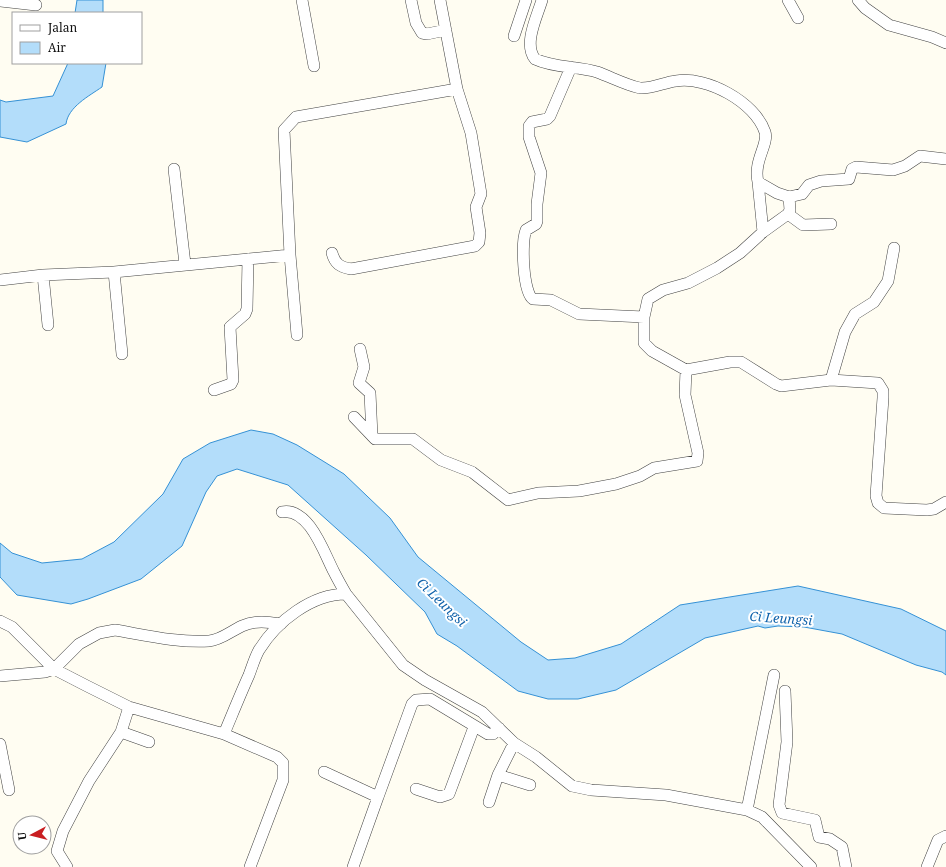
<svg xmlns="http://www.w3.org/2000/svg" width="946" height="867" font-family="'Noto Serif',serif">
	<rect width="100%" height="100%" fill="#fffdf2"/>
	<!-- water -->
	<path fill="#b3ddfa" stroke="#3591d5" d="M77,0H103V13H75Z
		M68,63H106L102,87C89,96 68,107 66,124L27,142L0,137V100L6,102L53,96Z
		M251,430L273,434L297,445L344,474L390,518L418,557L521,642L548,660L575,658L621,644L680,605L798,586L901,609L946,631V675L942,672L916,665L842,634L804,627L778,626L765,628L758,626L705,638L616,690L578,699H548L518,691L457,646L437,634L425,612L366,555L288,485L237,469L217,476L206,492L182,546L141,579L88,599L71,604L17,595L0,577V543L12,553L42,563L82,559L114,542L163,494L183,459L210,443Z"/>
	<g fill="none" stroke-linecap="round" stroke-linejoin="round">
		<defs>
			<path id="minor" d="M302,0L314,66
				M411,0L416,23L422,33L427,34L446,30
				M542,0C537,17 523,44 535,59C554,68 577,66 597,72C611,77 626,85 640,88C652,89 665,82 676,81C707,76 755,102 765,132C769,144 753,161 758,182L777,193L789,197L790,210L788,214L763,232L740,253L717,268L688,283L663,290L648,299L644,317V343L652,351L686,370
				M788,0L798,18
				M858,0L865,8L889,25L932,37L946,43
				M0,1L36,5
				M514,36L526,0
				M571,67L550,116L547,119L532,122L529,126V137L541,173L537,204V221L536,224L526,230C521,242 523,293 533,299L551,300L579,314L644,317
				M174,169L185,264
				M758,182L763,232
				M789,197L802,194L809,185L821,181L849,179L852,169L856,167L893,170L905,166L920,156L946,159
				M788,214L803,225L831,224
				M332,253C335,264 340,267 351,269L475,246L479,242L480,233L476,207L481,194L471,133L457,89
				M290,255L297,335
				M114,272L122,354
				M43,275L48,325
				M0,280L43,275L114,272L290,255L284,130L296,117L457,89L440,0
				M360,349L364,367L359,383L370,393L372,436
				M831,380L845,332L855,314L874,302L888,281L894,248
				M214,390L231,384L233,380L230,327L245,314L247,309L248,259
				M354,417L375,439H413L441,460L472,472L508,500L538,493L579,491L616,484L640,476L654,468L697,461L698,453L685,395L686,370L730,362H741L776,384L781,386L831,380L878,383L883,391V398L876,496L878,503L884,508L927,510L934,509L946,502
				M282,512C309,507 324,553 334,572C338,580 342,587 346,594
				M0,621L12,627L54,669L87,686L129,707L224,734C232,715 240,695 249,675C252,667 255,657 259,650C277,621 312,594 346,594L403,665L425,680L482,712L514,743L536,757L572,786L591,790L666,795L747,810L762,817L811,867
				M0,676L45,672L54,669L79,644L99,633L115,630C145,635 178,643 209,641C221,640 231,631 242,626C255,620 268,622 281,624
				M785,691L787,742L779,805L782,813L815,820L819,837L830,839L842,847L846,867
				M121,732L149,742
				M224,734L277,757L283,763V780L250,867
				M0,744L9,790
				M324,772L378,797L353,867
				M498,775L530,785
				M416,789L440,797L449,794L474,727
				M378,797L412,704L416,700L430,699L488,734H493L499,728
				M489,802L498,775L514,743
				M747,810L774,675
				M67,867L57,851L63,831L89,781L121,732L129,707
				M927,867L938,840L946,836"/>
		</defs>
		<!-- minor casing -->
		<use href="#minor" stroke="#424242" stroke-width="12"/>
		<!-- minor -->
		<use href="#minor" stroke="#fff" stroke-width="11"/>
	</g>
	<g text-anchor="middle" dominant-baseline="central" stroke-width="4" stroke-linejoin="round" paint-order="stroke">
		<!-- water labels -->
		<g font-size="13" font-style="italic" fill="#1062aa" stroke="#fff">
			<text transform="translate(442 602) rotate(44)">Ci Leungsi</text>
			<text transform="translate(781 618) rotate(4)">Ci Leungsi</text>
		</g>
	</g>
	<!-- legend -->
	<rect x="12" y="12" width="130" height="52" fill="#ffffff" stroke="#9f9f9f"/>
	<rect x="20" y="25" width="20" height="6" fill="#ffffff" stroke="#9f9f9f"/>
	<text x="48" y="32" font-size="12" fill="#0f0f0f">Jalan</text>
	<rect x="20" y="42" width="20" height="12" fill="#b3ddfa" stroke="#9f9f9f"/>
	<text x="48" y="52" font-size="12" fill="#0f0f0f">Air</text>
	<!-- north arrow -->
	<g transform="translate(32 835) rotate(263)"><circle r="19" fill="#ffffff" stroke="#9f9f9f"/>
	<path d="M0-3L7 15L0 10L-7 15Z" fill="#c91e21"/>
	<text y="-6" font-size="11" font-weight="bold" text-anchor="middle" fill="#0f0f0f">U</text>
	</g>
</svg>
